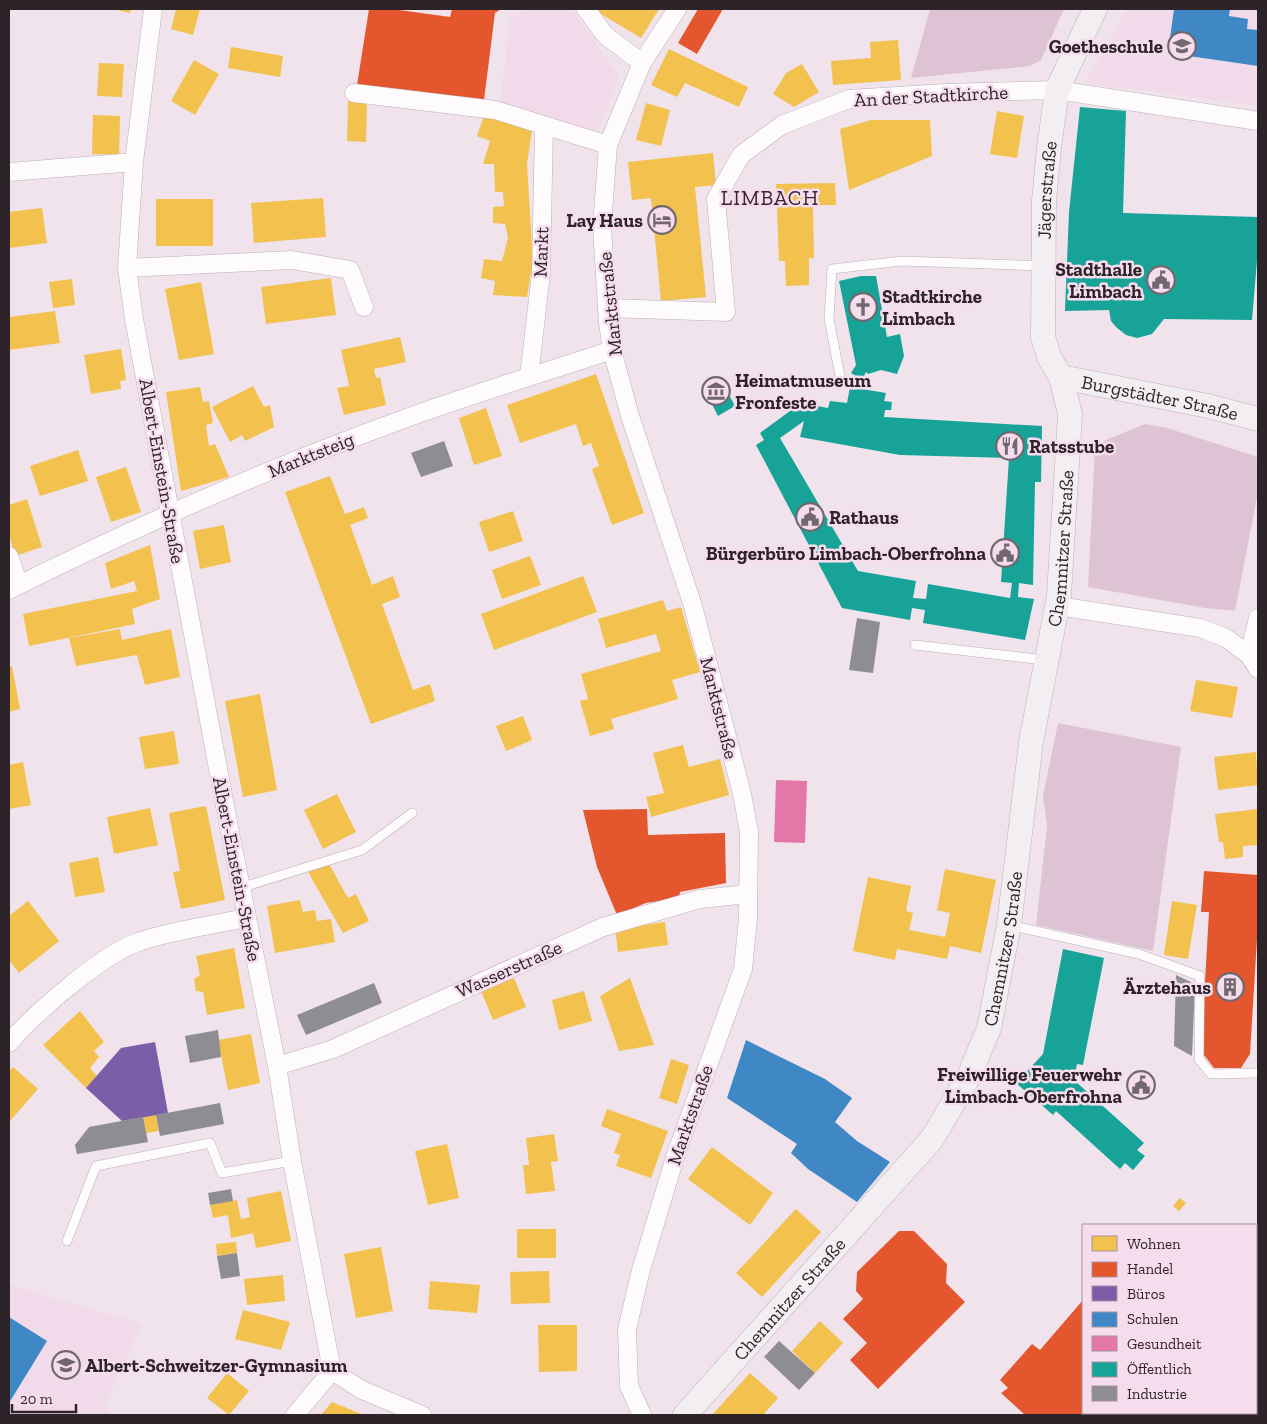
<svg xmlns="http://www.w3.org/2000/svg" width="1267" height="1424" font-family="'Zilla Slab',serif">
	<rect width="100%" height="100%" fill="#f0e3ec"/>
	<!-- built -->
	<path fill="#f1dae9" d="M525,9H572L619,76L595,141L500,105L510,20Z
		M1127,9H1258V106L1085,83Z
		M9,1285L142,1324L104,1406L115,1415H9Z"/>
	<!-- green -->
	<path fill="#ddc3d4" d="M930,9H1064L1041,60L1030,66L911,78Z
		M1145,424L1167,428L1258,457V492L1235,611L1205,608L1088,587L1095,448L1106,440Z
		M1058,723L1181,747L1153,951L1036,925L1047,826L1043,796Z"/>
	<!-- homes -->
	<path fill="#f2c14e" d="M113,9H131L130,13Z
		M176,9H200L193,35L171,29Z
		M597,9H659L641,38L596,11Z
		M898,40L901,80L833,85L831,61L871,58L870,42Z
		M231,47L283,56L280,77L228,68Z
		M669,49L748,87L739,107L685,83L677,97L651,85Z
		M194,60L219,74L195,115L171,101Z
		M99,63L124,64L122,97L97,96Z
		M802,64L819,92L794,107L773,94L786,73Z
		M348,101L367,102L366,142L347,141Z
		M646,103L670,110L661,146L636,140Z
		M997,111L1024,116L1017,158L990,154Z
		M93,115L120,116L119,155L92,154Z
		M484,115L532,130L527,164L533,262L527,297L493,295L495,281L481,278L484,259L502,261L508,238L505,224L493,223V207L504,206L503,192H495L494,164H483L490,141L477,136Z
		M871,120H930L932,156L849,190L840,129Z
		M713,153L716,185L695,187L706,297L661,301L651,198L632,200L628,162Z
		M835,183L836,205H813L814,258H809V285L786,286L785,261H779L776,184Z
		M323,198L326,237L254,243L251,203Z
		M156,199H213V246H156Z
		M42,208L47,243L9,248V212Z
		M331,278L336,315L266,324L261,287Z
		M72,279L75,305L53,308L49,282Z
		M201,282L214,354L179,360L165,289Z
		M55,311L60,343L9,350V317Z
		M400,337L406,362L374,369L376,378L380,377L386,405L344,415L337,388L349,386L341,350Z
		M121,349L126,380L120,381L121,389L91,394L84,355Z
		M596,374L644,513L612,525L592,469L599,466L591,443L583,446L576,424L520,443L507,405Z
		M253,386L264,407L270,405L274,427L245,441L242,435L230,442L212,407Z
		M200,387L203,402L209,401L213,423L206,425L209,446L215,444L229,477L181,491L166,392Z
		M486,408L502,456L474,465L459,418Z
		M78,450L88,481L40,496L30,466Z
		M126,467L141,512L111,522L96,477Z
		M330,476L345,514L364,507L368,518L350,525L372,585L393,576L400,597L382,604L413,690L430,684L435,701L371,724L285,492Z
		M27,499L42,547L15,556L9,534V505Z
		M513,511L523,541L489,552L479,522Z
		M224,525L231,562L200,569L193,531Z
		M150,545L160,599L132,609L135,624L29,646L23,614L137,591L134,581L111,589L105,563Z
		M530,556L541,585L502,599L492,570Z
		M583,576L597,612L494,650L481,614Z
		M663,600L667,611L681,607L700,672L672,680L678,699L611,719L614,729L590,736L580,701L588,699L581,674L661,651L656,634L606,648L598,619Z
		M120,629L122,640L171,629L180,677L145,685L137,655L76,666L69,638Z
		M12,666L20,709L9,712V667Z
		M1196,680L1238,687L1232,718L1190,711Z
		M260,694L277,790L243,797L225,701Z
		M523,716L532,740L506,751L496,726Z
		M174,731L179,764L145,769L139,737Z
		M683,745L689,767L720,759L729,795L651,817L646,797L664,793L653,753Z
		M1256,752L1258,785L1218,790L1214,757Z
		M23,762L31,805L9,809V765Z
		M337,794L356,832L323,849L304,810Z
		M206,806L225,900L181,909L173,872L180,871L169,813Z
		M150,808L158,845L114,854L107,817Z
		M1258,809V845L1243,846V857L1225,859L1223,842H1219L1215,814Z
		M98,857L105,892L75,897L69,863Z
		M329,864L348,898L356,894L369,921L343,933L308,872Z
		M945,869L996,880L981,953L950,946L947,959L897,949L895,960L853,951L868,877L911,886L906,911L913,913L909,930L945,937L950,913L937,910Z
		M300,900L303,912L315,910L317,921L331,919L335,942L275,953L267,906Z
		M28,901L59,941L19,973L9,960V916Z
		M1172,901L1197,905L1188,959L1164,955Z
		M665,922L668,945L618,952L615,929Z
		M234,948L245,1008L207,1015L203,992L196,991L194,979L200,975L196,956Z
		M514,978L526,1007L493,1020L481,991Z
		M630,978L654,1045L619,1051L600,996Z
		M584,991L592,1021L559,1030L552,1000Z
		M80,1011L104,1042L94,1051L99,1057L90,1068L98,1077L86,1088L43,1045Z
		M251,1034L260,1083L228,1090L218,1040Z
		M671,1059L689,1065L677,1104L659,1098Z
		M13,1067L38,1089L9,1122V1071Z
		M607,1109L668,1131L651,1178L616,1166L620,1155L614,1153L621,1134L601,1126Z
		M156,1115L159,1131L146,1133L143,1117Z
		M554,1134L558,1161L551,1162L555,1191L526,1194L523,1165H529L526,1138Z
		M447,1144L459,1198L428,1205L415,1151Z
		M712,1147L773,1193L750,1225L688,1179Z
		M281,1191L291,1241L256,1248L253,1233L231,1238L228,1215L213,1218L210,1205L237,1200L241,1219L250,1217L247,1198Z
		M1180,1198L1186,1203L1179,1211L1173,1206Z
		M796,1209L821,1232L762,1297L736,1273Z
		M517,1229H556V1258H517Z
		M236,1242L237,1253L217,1256L216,1244Z
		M381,1247L393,1311L356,1318L344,1254Z
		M549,1271L550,1303L511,1304L510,1272Z
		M283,1275L285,1301L247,1305L244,1279Z
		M430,1281L480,1285L477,1313L428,1309Z
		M243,1310L290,1322L281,1350L235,1339Z
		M820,1321L843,1343L815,1373L792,1351Z
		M538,1325H577V1371L539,1372Z
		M227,1373L249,1391L229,1415L207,1398Z
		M750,1373L778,1398L763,1415H712Z
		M332,1402L364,1415H321Z"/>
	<!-- shops -->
	<path fill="#e4572e" d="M369,9H392L450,17L452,9H501L495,13L484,100L357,85Z
		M698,9H723L697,54L678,43Z
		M647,809L648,835L725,833L726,883L680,892L679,898L646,903L617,915L597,867L583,810Z
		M1204,871L1258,875V923L1250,1054L1241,1068H1214L1201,1051L1209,912H1201Z
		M899,1231H914L947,1264L946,1283L965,1302L878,1389L850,1360L867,1343L843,1319L863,1299L856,1291L857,1272Z
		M1083,1300V1413H1099L1097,1415H1025L1001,1393L1008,1388L1000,1380L1032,1344L1040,1350Z"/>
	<!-- offices -->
	<path fill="#7b5ea7" d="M155,1042L168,1113L122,1121L86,1088L121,1048Z"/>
	<!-- schools -->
	<path fill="#3f88c5" d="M1174,9H1230L1229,16L1248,19L1247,29L1258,30V66L1168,53Z
		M746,1040L825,1079L852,1098L835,1122L857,1141L890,1162L857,1202L808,1169L791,1153L797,1144L727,1098Z
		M9,1317L47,1341L9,1403Z"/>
	<!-- health -->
	<path fill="#e377a8" d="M776,780L807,781L805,843L774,842Z"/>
	<!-- public -->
	<path fill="#17a398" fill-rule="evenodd" d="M1080,107L1126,111L1123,213L1258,217V249L1252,320L1164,319L1152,334L1137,338L1126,335L1116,327L1111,321L1109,310L1065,311L1069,212Z
		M861,276H876L887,337L900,334L904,356L897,374L881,370L868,374L866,372L862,380L851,373L856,365L839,281Z
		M719,376L735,406L718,416L702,385Z
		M850,387L886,393L884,401L892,402L891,410H885L884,417L1042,426L1041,482H1035L1033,585L1019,583L1018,597L1034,599L1025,640L923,623L925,610L912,608L910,620L842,608L756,445L764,440L760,433L801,403L828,408L830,401L847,403ZM804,421L800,437L900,455L1009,458L1001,582L1012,583L1010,598L928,584L926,599L913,598L916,581L858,571L780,438Z
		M1063,949L1104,958L1083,1065L1077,1064L1074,1080L1144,1143L1137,1150L1145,1156L1133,1170L1125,1163L1120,1169L1056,1111L1053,1115L1016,1083L1043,1054Z"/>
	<!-- industry -->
	<path fill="#8d8d92" d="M444,441L453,466L421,477L411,453Z
		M857,618L880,622L873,673L849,670Z
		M1176,975L1195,984L1192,1056L1174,1046Z
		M374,983L382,1003L306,1035L297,1015Z
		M218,1030L221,1057L190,1063L185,1036Z
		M220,1103L224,1124L160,1136L156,1115Z
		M143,1117L148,1142L77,1154L75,1145L89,1127Z
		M231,1189L233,1201L210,1205L208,1193Z
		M237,1253L240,1276L221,1279L217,1256Z
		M779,1341L815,1373L799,1390L764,1357Z
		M1256,1367H1258V1415H1243L1242,1413H1256Z
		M1178,1413H1231V1415H1178Z"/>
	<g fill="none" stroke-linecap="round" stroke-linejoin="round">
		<defs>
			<path id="lane" d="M841,381L829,319L832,269L902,261L1043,266
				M915,645L1045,660
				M240,888L362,850L412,813
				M1009,925L1139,954L1200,976L1199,1059L1211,1074L1258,1073
				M67,1241L96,1166L210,1143L222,1173L292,1161"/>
			<path id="street" d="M153,9L134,162L127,268L134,319L231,838L277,1066L292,1161L332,1371L362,1390L422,1415
				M586,9L605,35L642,63
				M354,93L495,110L608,145
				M9,172L134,162
				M127,268L292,260L350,270L364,307
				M608,308L726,312L716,199L741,155L782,125L849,99L945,93L1057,90L1258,121
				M529,377L541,273L544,126
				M9,556L19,585
				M9,590C137,526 269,468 404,419C472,394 543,373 612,350
				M1058,606L1200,628L1226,638L1249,655L1258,669
				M1249,655L1258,618
				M9,1043C35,1013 104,952 141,941C175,930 212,925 246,918
				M277,1066L333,1049L603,927L700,899L748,894
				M295,1415L332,1371
				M642,1415L629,1386L627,1329L641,1270L676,1154L743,969L748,918L749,832L742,794L693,606L630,416L612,350L608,323L602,227L608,145L642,63L677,9"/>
			<g id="secondary">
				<path id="s1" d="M1061,377L1208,406L1258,419"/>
				<path id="s2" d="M685,1415L932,1139L969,1076L989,1028L1009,925L1031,742L1059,596L1070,414L1061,377L1050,359L1043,337L1044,201L1049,148L1057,90L1095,9"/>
			</g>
		</defs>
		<!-- lane casing -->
		<use href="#lane" stroke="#bbb0b7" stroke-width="10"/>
		<!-- street casing -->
		<use href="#street" stroke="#bbb0b7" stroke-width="19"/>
		<!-- secondary casing -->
		<use href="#secondary" stroke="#bbb0b7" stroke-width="25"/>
		<!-- lane -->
		<use href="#lane" stroke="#fdfbfc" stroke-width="9"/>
		<!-- street -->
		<use href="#street" stroke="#fdfbfc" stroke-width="18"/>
		<!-- secondary -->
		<use href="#secondary" stroke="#f3eef2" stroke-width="24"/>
	</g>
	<!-- icons -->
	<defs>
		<symbol id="school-ring" viewBox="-11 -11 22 22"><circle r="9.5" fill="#f6dded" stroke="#71676e" stroke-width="1.5"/><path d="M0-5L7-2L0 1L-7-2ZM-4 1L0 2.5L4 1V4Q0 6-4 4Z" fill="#71676e"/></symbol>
		<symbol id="hotel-ring" viewBox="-11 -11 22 22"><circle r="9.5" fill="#f6dded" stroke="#71676e" stroke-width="1.5"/><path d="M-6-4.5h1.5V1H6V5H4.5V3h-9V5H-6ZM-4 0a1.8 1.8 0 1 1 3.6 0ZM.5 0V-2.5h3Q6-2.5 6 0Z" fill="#71676e"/></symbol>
		<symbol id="civic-ring" viewBox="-11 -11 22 22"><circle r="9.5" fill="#f6dded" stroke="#71676e" stroke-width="1.5"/><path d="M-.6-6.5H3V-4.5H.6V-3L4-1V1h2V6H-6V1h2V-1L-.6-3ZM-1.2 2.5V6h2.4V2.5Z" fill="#71676e"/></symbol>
		<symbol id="church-ring" viewBox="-11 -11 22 22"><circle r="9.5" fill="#f6dded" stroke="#71676e" stroke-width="1.5"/><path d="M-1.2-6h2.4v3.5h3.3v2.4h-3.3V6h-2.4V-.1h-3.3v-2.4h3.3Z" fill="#71676e"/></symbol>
		<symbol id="museum-ring" viewBox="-11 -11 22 22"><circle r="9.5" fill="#f6dded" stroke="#71676e" stroke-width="1.5"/><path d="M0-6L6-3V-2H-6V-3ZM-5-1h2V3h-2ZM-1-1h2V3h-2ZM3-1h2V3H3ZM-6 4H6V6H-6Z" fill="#71676e"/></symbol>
		<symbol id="restaurant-ring" viewBox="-11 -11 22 22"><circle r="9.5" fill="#f6dded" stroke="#71676e" stroke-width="1.5"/><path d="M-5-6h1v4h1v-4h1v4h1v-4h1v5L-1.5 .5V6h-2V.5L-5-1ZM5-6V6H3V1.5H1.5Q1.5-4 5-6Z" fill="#71676e"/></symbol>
		<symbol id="building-ring" viewBox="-11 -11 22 22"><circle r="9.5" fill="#f6dded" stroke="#71676e" stroke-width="1.5"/><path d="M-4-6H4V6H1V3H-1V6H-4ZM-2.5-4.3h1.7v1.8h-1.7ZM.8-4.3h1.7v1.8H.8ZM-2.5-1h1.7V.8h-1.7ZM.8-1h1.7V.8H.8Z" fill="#71676e"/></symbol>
	</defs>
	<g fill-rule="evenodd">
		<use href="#school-ring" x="1166" y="30" width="32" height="32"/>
		<use href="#hotel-ring" x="646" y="204" width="32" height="32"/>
		<use href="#civic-ring" x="1145" y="264" width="32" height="32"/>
		<use href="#church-ring" x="847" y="291" width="32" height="32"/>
		<use href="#museum-ring" x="700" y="375" width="32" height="32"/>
		<use href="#restaurant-ring" x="994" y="430" width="32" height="32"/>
		<use href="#civic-ring" x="794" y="501" width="32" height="32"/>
		<use href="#civic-ring" x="989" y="537" width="32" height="32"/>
		<use href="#building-ring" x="1214" y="971" width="32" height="32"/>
		<use href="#civic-ring" x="1125" y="1069" width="32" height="32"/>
		<use href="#school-ring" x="50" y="1349" width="32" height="32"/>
	</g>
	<g text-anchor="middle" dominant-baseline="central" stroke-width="5" stroke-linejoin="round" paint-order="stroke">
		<!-- poi labels -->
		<g font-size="19" font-weight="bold" fill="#2d242a" stroke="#f6dded" text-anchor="end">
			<text x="1163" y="46">Goetheschule</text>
			<text x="643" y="220">Lay Haus</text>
			<text x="1142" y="269">Stadthalle<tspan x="1142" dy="22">Limbach</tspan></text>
			<text x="882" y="296" text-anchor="start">Stadtkirche<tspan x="882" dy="22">Limbach</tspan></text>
			<text x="735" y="380" text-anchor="start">Heimatmuseum<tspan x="735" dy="22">Fronfeste</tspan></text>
			<text x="1029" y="446" text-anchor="start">Ratsstube</text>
			<text x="829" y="517" text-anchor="start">Rathaus</text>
			<text x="986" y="553">Bürgerbüro Limbach-Oberfrohna</text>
			<text x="1211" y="987">Ärztehaus</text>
			<text x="1122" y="1074">Freiwillige Feuerwehr<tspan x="1122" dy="22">Limbach-Oberfrohna</tspan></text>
			<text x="85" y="1365" text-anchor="start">Albert-Schweitzer-Gymnasium</text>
		</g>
		<!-- street labels -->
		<g font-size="19" fill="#2d242a" stroke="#f6dded">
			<text transform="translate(931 96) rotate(-3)">An der Stadtkirche</text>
			<text stroke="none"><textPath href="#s2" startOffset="1345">Jägerstraße</textPath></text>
			<text transform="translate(541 252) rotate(-88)">Markt</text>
			<text transform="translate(610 304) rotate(-96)">Marktstraße</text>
			<text stroke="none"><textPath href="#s1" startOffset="101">Burgstädter Straße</textPath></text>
			<text transform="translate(311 455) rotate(-22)">Marktsteig</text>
			<text transform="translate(162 471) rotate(80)">Albert-Einstein-Straße</text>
			<text stroke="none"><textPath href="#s2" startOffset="981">Chemnitzer Straße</textPath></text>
			<text transform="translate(719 708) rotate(76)">Marktstraße</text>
			<text transform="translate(237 869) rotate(79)">Albert-Einstein-Straße</text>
			<text stroke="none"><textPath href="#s2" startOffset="576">Chemnitzer Straße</textPath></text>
			<text transform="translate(509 969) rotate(-24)">Wasserstraße</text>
			<text transform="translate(690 1115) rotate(-71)">Marktstraße</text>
			<text stroke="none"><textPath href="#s2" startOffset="156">Chemnitzer Straße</textPath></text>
		</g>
		<!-- quarter labels -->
		<g font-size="21" letter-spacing="1" fill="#372531" stroke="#f6dded">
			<text x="770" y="197">LIMBACH</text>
		</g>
	</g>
	<!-- border -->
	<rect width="1267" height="1424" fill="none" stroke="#2d242a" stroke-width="20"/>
	<!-- legend -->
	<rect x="1082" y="1224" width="175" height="190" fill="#f6dded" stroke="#a6939f"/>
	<rect x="1092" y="1236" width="25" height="15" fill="#f2c14e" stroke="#a6939f"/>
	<text x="1127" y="1249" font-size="15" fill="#2d242a">Wohnen</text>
	<rect x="1092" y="1262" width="25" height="15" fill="#e4572e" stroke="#a6939f"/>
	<text x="1127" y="1274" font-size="15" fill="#2d242a">Handel</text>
	<rect x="1092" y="1286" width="25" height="15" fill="#7b5ea7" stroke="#a6939f"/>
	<text x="1127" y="1299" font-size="15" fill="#2d242a">Büros</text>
	<rect x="1092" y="1312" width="25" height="15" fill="#3f88c5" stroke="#a6939f"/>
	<text x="1127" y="1324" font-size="15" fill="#2d242a">Schulen</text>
	<rect x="1092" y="1336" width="25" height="15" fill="#e377a8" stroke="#a6939f"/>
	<text x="1127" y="1349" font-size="15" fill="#2d242a">Gesundheit</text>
	<rect x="1092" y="1362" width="25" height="15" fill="#17a398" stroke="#a6939f"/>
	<text x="1127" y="1374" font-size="15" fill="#2d242a">Öffentlich</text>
	<rect x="1092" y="1386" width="25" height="15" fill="#8d8d92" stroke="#a6939f"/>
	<text x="1127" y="1399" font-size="15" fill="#2d242a">Industrie</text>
	<!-- scale -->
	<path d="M12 1404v8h64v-8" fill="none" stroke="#2d242a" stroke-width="2.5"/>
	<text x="20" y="1404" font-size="15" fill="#2d242a" stroke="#f6dded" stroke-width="4" paint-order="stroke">20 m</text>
</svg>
